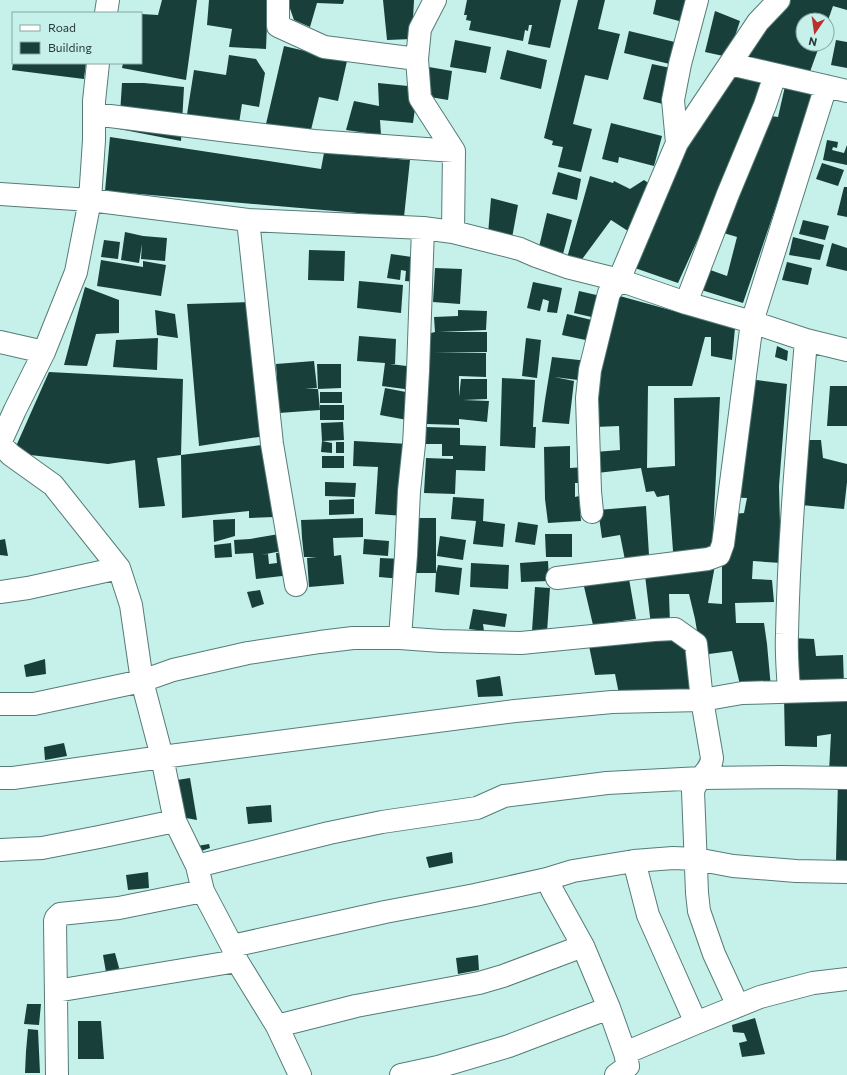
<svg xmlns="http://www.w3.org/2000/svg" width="847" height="1075" font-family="Commissioner,sans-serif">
	<rect width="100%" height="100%" fill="#c6f1eb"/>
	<!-- building -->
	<path fill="#193f3b" d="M162,0H197L186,80L122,68L123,63H141V14L158,15Z
		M209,0H268L266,49L229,47L232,29L207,25Z
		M287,0H344L343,4L317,3L310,27L294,20Z
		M383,0H414L412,39L387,40Z
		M467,0H561L550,48L528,44L532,25H529L528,31L525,30L523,41L469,30L471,21L466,20L467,15H464Z
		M578,0H605L598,29L620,34L608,80L585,75L573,124L592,129L581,172L558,167L563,147L552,145L553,141L544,138Z
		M656,0H696L690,24L653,14Z
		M786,0H847V10L833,6L827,23V20H803V44H820L807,80L734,62Z
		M715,11L740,21L728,57L705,52Z
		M629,31L683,44L678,66L624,53Z
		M455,40L491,47L486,73L450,67Z
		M836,40L847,42V68L831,65Z
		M284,46L347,61L338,101L319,97L310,134L266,124Z
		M507,50L547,60L541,89L500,79Z
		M229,55L256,59L265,73L259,107L242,104L237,136L185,127L194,70L226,75Z
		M13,63H86L84,79L12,70Z
		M652,64L680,70L671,106L643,99Z
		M429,67L452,71L448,100L424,96Z
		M735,71L765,79L722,186L678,283L632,267L704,111Z
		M786,82L816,89L743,303L695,288L702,267L727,276L737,237L717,231L763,115L778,117Z
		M122,83H144L184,87L181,141L119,129Z
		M378,83L418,87L413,123L380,120L381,135L346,130L354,101L379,106Z
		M611,123L662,136L654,166L619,157L618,163L602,159Z
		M110,137L321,169L324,153L410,160L404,217L105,191Z
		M827,140L838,142L837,148L833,147L832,150L844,153L847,145V165L823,160Z
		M822,163L844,170L838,186L816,179Z
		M558,172L581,179L577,200L552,194Z
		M590,176L613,183L614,181L630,189L644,180L653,186L631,233L611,220L580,262L567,258Z
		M844,187H847V217L837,215Z
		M491,198L518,205L512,238L488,234Z
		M547,213L572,220L563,254L539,247Z
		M803,220L829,226L825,240L799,234Z
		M125,232L143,236L167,238L165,261L141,259L142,244L139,263L121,260Z
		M793,237L824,245L820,260L789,255Z
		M104,240L120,242L118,259L101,257Z
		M832,243L847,248V271L826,266Z
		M309,250L345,251L344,281L308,280Z
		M391,254L419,258L416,282L405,281L406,271L401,270L400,280L387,278Z
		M101,260L143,267V261L166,265L161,296L97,286Z
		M787,262L812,268L808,285L782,280Z
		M435,268L462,269L460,304L433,302Z
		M359,281L403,285L401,313L357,308Z
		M533,282L562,288L557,313L547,312L549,301L543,299L540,311L527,308Z
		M85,287L119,300V333L96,334L87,366L64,365Z
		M579,291L605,297L600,319L574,313Z
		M609,293L735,328L732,360L711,356V337H705L692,386H648L647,468L675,466L674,398L720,397L712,552L673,551L669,495L657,497L654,491L646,492L641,468L597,473L595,452L620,450L619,426L595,427Z
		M252,302L265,436L199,446L187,304Z
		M155,310L175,314L178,338L157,335Z
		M458,310L487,311L486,330L439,332H487V352L434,353H486V377L459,376V397L461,379H487V399L463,400L489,401L487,422L459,419V425L427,424V334L435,332L434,317L458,316Z
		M567,314L600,322L595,342L562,335Z
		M359,336L396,339L395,364H390L415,367L412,390L382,386L385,363L357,361Z
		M158,338L157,370L113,367L116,340Z
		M526,338L541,340L537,378L522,376Z
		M777,346L788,351L787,361L775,357Z
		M552,357L588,361L586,381L554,377L574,381L569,424L542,422L545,400Z
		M314,361L317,388L305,389H318L320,410V405H344V420H320V410L279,413L276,364Z
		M317,364H341V388L318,389Z
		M49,372L183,379L181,455L157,458L165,506L139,508L135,460L108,464L13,453Z
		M734,377L787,384L779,486L781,563L753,561L752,579L772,580L774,602L735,603L736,623H764L767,644L771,688L742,693L732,651L701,655L695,619L689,594H669L670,624L651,625L644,567L716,560L708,603L722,604V515L744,513L747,498L722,497Z
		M502,378L535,380L533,427H536L535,448L500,446Z
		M830,386H847V426H827Z
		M385,388L411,393L407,420L380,415Z
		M320,392H342V403H320Z
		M343,422L344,440L322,441L321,423Z
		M426,427L460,428V445L486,446L485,471L456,470L455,494L424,493L426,458L453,459V456H442V444H425Z
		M802,440H821L823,458L847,464V482L844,509L801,505Z
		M322,441L332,443V453L321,452Z
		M354,441L409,444L405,516L375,514L378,467L353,466Z
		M336,442H344V453H336Z
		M269,444L274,517L249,518V511L182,518L181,455Z
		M570,446V468L585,467L586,483H575V497L579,496L581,521L548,523L545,499L544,447Z
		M322,456H344V468H322Z
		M325,482L356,483L355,497L325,496Z
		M453,497L484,499L483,521L505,524L503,547L473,544L476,521L451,519Z
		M354,499V514L329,515V500Z
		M646,506L649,555L625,560L620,535L602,538L598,510Z
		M363,518V537L333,538L334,556L341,555L344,584L309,587L307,558L317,557H304L302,538L301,520Z
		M416,518H436V573H415Z
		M235,519V536L214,542L213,520Z
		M518,522L538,525L535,545L515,542Z
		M285,533L287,550L261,555L268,554L269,564L277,563L276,553L289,552L291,575L256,579L253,553L235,554L234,540L250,539Z
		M545,534H572V557H546Z
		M440,536L466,540L463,560L437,556Z
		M5,539L8,556L0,555V540Z
		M364,539L389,541L388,556L363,554Z
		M231,543L232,557L215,558L214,545Z
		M380,558L403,559L402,579L379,577Z
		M548,561L549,581L521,582L520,563Z
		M471,563L509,565L508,589L470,587Z
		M438,565L462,568L459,595L435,592L436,573Z
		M628,573L636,619L593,625L582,578Z
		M535,587L550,588L547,632L532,631Z
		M260,590L264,604L252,608L247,592Z
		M473,609L507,614L505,627L483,624L484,631L469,629Z
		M686,634L692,692L620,699L615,674L595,675L588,641Z
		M792,638L814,639L816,656L843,655L844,686L794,687Z
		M45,659L46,674L26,677L24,665Z
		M500,676L503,696L478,697L476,680Z
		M847,696V773L829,772L831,734L817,736V747L785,746L784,697Z
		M64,743L67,756L45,760L44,747Z
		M190,778L197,820L186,818L177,780Z
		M838,780H847V861H836Z
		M271,805L272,822L248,824L246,807Z
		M209,844L210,848L198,852L197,846Z
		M452,852L453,863L429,868L426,857Z
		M148,872L149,888L128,890L126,875Z
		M115,953L121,975L107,978L103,955Z
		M478,955L479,970L458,974L456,958Z
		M27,1004H41L39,1025L24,1024Z
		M755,1018L765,1054L742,1057L739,1043L747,1041L744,1033L733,1032L732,1025Z
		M78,1021H101L104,1059H78Z
		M28,1029L38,1030L40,1073H25L26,1051Z"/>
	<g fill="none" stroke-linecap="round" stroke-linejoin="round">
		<defs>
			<path id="minor" d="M278,0V26L324,47L417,59
				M435,0L420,29L417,59L420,98L454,151L453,232
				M106,13L108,0
				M730,64L847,91
				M94,114L229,131L314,141L454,151
				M677,143L673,100L680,64L697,0
				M0,194L90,200L248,220L423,228L453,232L520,249L536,256L567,267L619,280L686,303L752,322L806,340L847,350
				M248,220L272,444L296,585
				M686,303L728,194L765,105L775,75
				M0,342L44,352
				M0,443L15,410L44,352L76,272L90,200L94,140V101L98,63
				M0,444L11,455L53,485L119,568L131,605L142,681L162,757L175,821L197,866L203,891L232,946L237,961L277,1026L300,1075
				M592,512L590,491L587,398L590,370L609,293L619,280L677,143L758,22L779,0
				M557,578L708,559L719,555L723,544L752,322L826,86
				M0,592L28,588L119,568
				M400,638L406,555L409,491L414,444L418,371L423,228
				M789,692C788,673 786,653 787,634C789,536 798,438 806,340
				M0,704H34L142,681L173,670L248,653L320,642L353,638H400L441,641L521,643L654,630L675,629L696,644L702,700L712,758C711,768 706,771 700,779C697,782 695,786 693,791L697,893L699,911L714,954L738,1006
				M0,778H13L162,757L515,711L612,702L702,700L742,693L847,690
				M0,850L42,848L99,837L175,821
				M634,861L648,915L696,1023
				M197,866L329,833L382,822L477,808L504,796L607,783L701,778L781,777L847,778
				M547,879L553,892L583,946L609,1008L625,1053L628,1066L616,1075
				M232,946L385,912L475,895L547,879L573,871L634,861L673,858L696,859L733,866L796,871L847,872
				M56,991L237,961
				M277,1026L356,1006L479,983L503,976L583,946
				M625,1053L696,1023L760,997L813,983L847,979
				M57,1075L55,921L56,918L60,914L119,908L203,891
				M401,1075L438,1067L509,1046L609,1008"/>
		</defs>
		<!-- minor casing -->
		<use href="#minor" stroke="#557c77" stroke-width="24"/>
		<!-- minor -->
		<use href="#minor" stroke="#fff" stroke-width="22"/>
	</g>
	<!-- legend -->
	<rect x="12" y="12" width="130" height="52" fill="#c6f1eb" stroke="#87a8a3"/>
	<rect x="20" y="25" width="20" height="6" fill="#ffffff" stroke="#87a8a3"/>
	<text x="48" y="32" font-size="12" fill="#293a38">Road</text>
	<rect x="20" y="42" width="20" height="12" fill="#193f3b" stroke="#87a8a3"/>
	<text x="48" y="52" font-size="12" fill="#293a38">Building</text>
	<!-- north arrow -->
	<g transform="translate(815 32) rotate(193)"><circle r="19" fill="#c6f1eb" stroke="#87a8a3"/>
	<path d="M0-3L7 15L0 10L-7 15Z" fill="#bd2f2c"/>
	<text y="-6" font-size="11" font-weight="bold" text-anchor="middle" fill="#293a38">N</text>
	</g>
</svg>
